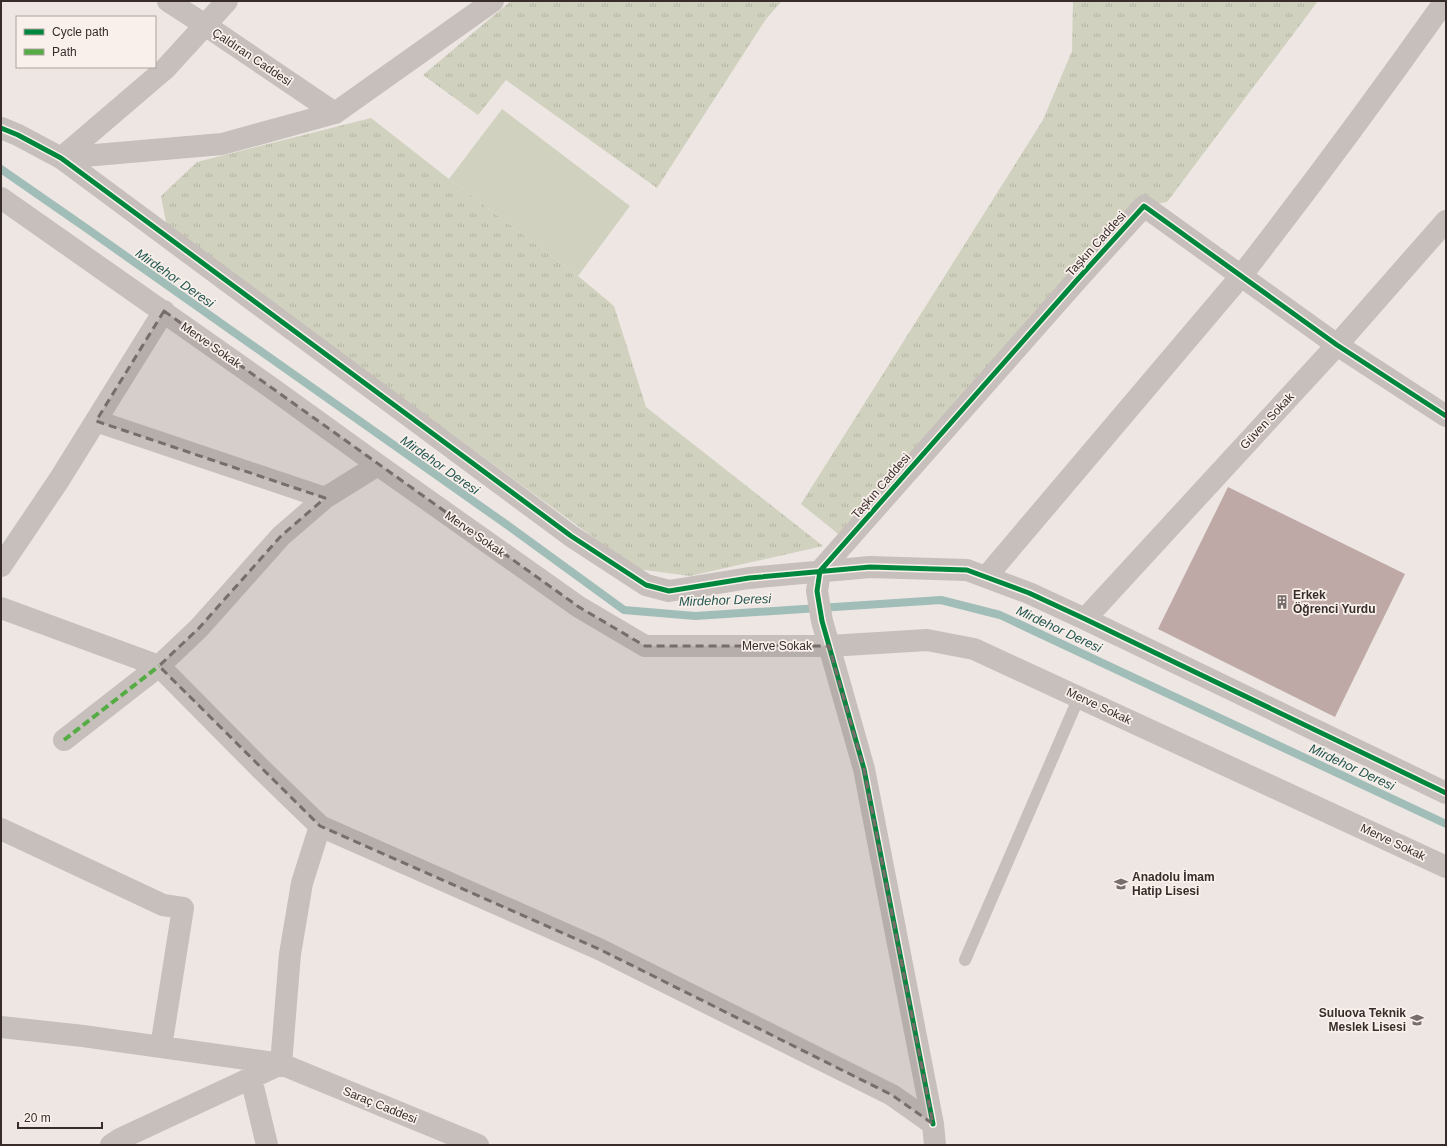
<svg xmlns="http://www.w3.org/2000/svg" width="1447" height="1146" font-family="Arial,sans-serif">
	<defs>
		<pattern id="grass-tufts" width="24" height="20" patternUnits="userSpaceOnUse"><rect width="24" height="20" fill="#d0d1be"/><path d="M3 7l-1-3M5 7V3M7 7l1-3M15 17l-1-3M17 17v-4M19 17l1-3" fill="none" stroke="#b3b4a3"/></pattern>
	</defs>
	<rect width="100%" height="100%" fill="#ede6e3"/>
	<!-- grass -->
	<path fill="url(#grass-tufts)" d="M511,1H782L766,19L657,188L506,80L478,115L423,75Z
		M1073,1H1318L1167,202L1144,206L847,541L801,504L1043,120L1072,51Z
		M371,118L449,179L578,276L614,306L646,407L823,546L690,576L637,569L167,227L161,196L197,162Z"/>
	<!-- garden -->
	<path fill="#d0d1be" d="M502,109L630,206L578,276L449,179Z"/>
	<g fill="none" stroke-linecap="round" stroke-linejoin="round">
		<!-- stream -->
		<path stroke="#a1bdb8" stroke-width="8" d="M1,169L86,228L510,527L624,610L695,616L941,600L1000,615L1446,824"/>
	</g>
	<!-- building -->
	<path fill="#bfa9a6" d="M1228,487L1405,574L1335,717L1158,629Z"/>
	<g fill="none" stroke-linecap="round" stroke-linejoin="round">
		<!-- lane -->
		<path stroke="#c6bfbb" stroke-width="12" d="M965,960L1079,697"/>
		<!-- street -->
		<path stroke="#c6bfbb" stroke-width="22" d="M168,1L205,25L335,113
			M1,128L18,135L61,158L571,536L646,585L669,591L749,578L870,567L967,570L1029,593L1085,619L1446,793
			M61,158L222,144L335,113L493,1
			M61,158L165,69L227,1
			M1,198L273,389L378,465L579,607L645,646H829L927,640L974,649L1446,867
			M96,421L325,498
			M1,566L59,480L164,311
			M986,577L1241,276C1311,186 1379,94 1445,1
			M1,608L159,666L261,769L320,826L599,949L892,1095L933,1124L935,1145
			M1085,619L1337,345L1446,221
			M64,740L159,666L199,628L281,536L325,498L378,465
			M1,829L163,905L183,908L161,1047
			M1,1027L83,1036L281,1064L478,1145
			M281,1064L290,954L302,883L320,826
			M251,1078L267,1145
			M933,1124L864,769L822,621L817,591L820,571L1077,280L1144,206L1337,345L1446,416
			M111,1145L120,1139L281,1064"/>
		<!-- quiet -->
		<path stroke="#55ab44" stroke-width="4" stroke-dasharray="8 4" stroke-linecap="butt" d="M64,740L159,666"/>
		<defs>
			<path id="cycleway" d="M1,128L18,135L61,158L571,536L646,585L669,591L749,578L870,567L967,570L1029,593L1085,619L1446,793
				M933,1124L864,769L822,621L817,591L820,571L1077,280L1144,206L1337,345L1446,416"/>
		</defs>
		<!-- cycleway casing -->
		<use href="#cycleway" stroke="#f9f0eb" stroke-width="8"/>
		<!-- cycleway -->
		<use href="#cycleway" stroke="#00873e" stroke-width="5"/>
	</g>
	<!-- marked area -->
	<path fill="#776d6b" fill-opacity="0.2" stroke="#776d6b" stroke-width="3" stroke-dasharray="8 5" stroke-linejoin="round" d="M164,311L579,607L645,646H829L864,769L933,1124L892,1095L599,949L320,826L159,666L199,628L281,536L325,498L96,421Z"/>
	<!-- icons -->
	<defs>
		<symbol id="building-bare" viewBox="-9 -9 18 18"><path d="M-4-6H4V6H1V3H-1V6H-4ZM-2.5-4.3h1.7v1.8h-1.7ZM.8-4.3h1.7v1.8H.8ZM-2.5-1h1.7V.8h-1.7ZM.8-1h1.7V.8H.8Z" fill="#776d6b" stroke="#f9f0eb" stroke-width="2.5" paint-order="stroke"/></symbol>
		<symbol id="school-bare" viewBox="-9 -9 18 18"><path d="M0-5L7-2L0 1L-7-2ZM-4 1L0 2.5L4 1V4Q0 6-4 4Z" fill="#776d6b" stroke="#f9f0eb" stroke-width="2.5" paint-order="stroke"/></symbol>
	</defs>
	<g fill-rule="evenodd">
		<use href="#building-bare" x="1272" y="592" width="20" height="20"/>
		<use href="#school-bare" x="1111" y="874" width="20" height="20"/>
		<use href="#school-bare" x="1407" y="1010" width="20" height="20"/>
	</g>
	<g text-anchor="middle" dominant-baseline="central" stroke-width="3.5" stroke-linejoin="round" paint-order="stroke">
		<!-- street labels -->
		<g font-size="12" fill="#372c2a" stroke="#f9f0eb">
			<text transform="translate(252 57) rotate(34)">Çaldıran Caddesi</text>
			<text transform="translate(1096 244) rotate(-48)">Taşkın Caddesi</text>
			<text transform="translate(211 345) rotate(35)">Merve Sokak</text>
			<text transform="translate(1267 421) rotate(-47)">Güven Sokak</text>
			<text transform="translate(881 486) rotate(-49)">Taşkın Caddesi</text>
			<text transform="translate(475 534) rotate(35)">Merve Sokak</text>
			<text x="777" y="646">Merve Sokak</text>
			<text transform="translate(1099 706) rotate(25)">Merve Sokak</text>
			<text transform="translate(1393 842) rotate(25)">Merve Sokak</text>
			<text transform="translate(380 1105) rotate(22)">Saraç Caddesi</text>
		</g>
		<!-- poi labels -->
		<g font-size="12" font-weight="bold" fill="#372c2a" stroke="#f9f0eb" text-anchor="start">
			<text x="1293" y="595">Erkek<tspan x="1293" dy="14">Öğrenci Yurdu</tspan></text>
			<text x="1132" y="877">Anadolu İmam<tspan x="1132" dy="14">Hatip Lisesi</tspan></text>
			<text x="1406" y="1013" text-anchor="end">Suluova Teknik<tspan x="1406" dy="14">Meslek Lisesi</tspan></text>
		</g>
		<!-- water labels -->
		<g font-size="13" font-style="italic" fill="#225550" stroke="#f9f0eb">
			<text transform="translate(175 278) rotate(35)">Mirdehor Deresi</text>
			<text transform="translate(440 465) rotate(35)">Mirdehor Deresi</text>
			<text transform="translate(725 600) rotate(-2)">Mirdehor Deresi</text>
			<text transform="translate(1059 629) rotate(25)">Mirdehor Deresi</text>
			<text transform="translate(1352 767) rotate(25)">Mirdehor Deresi</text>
		</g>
	</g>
	<!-- border -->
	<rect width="1447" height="1146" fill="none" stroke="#372c2a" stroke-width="4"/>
	<!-- legend -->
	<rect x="16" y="16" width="140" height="52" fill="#f9f0eb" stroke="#aba29e"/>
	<rect x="24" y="29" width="20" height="6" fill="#00873e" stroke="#aba29e"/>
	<text x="52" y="36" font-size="12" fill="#372c2a">Cycle path</text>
	<rect x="24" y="49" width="20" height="6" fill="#55ab44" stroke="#aba29e"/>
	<text x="52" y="56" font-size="12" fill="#372c2a">Path</text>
	<!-- scale -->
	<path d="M18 1122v6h84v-6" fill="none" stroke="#372c2a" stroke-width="2"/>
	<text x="24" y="1122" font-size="12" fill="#372c2a" stroke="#f9f0eb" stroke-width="3" paint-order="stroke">20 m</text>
</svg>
